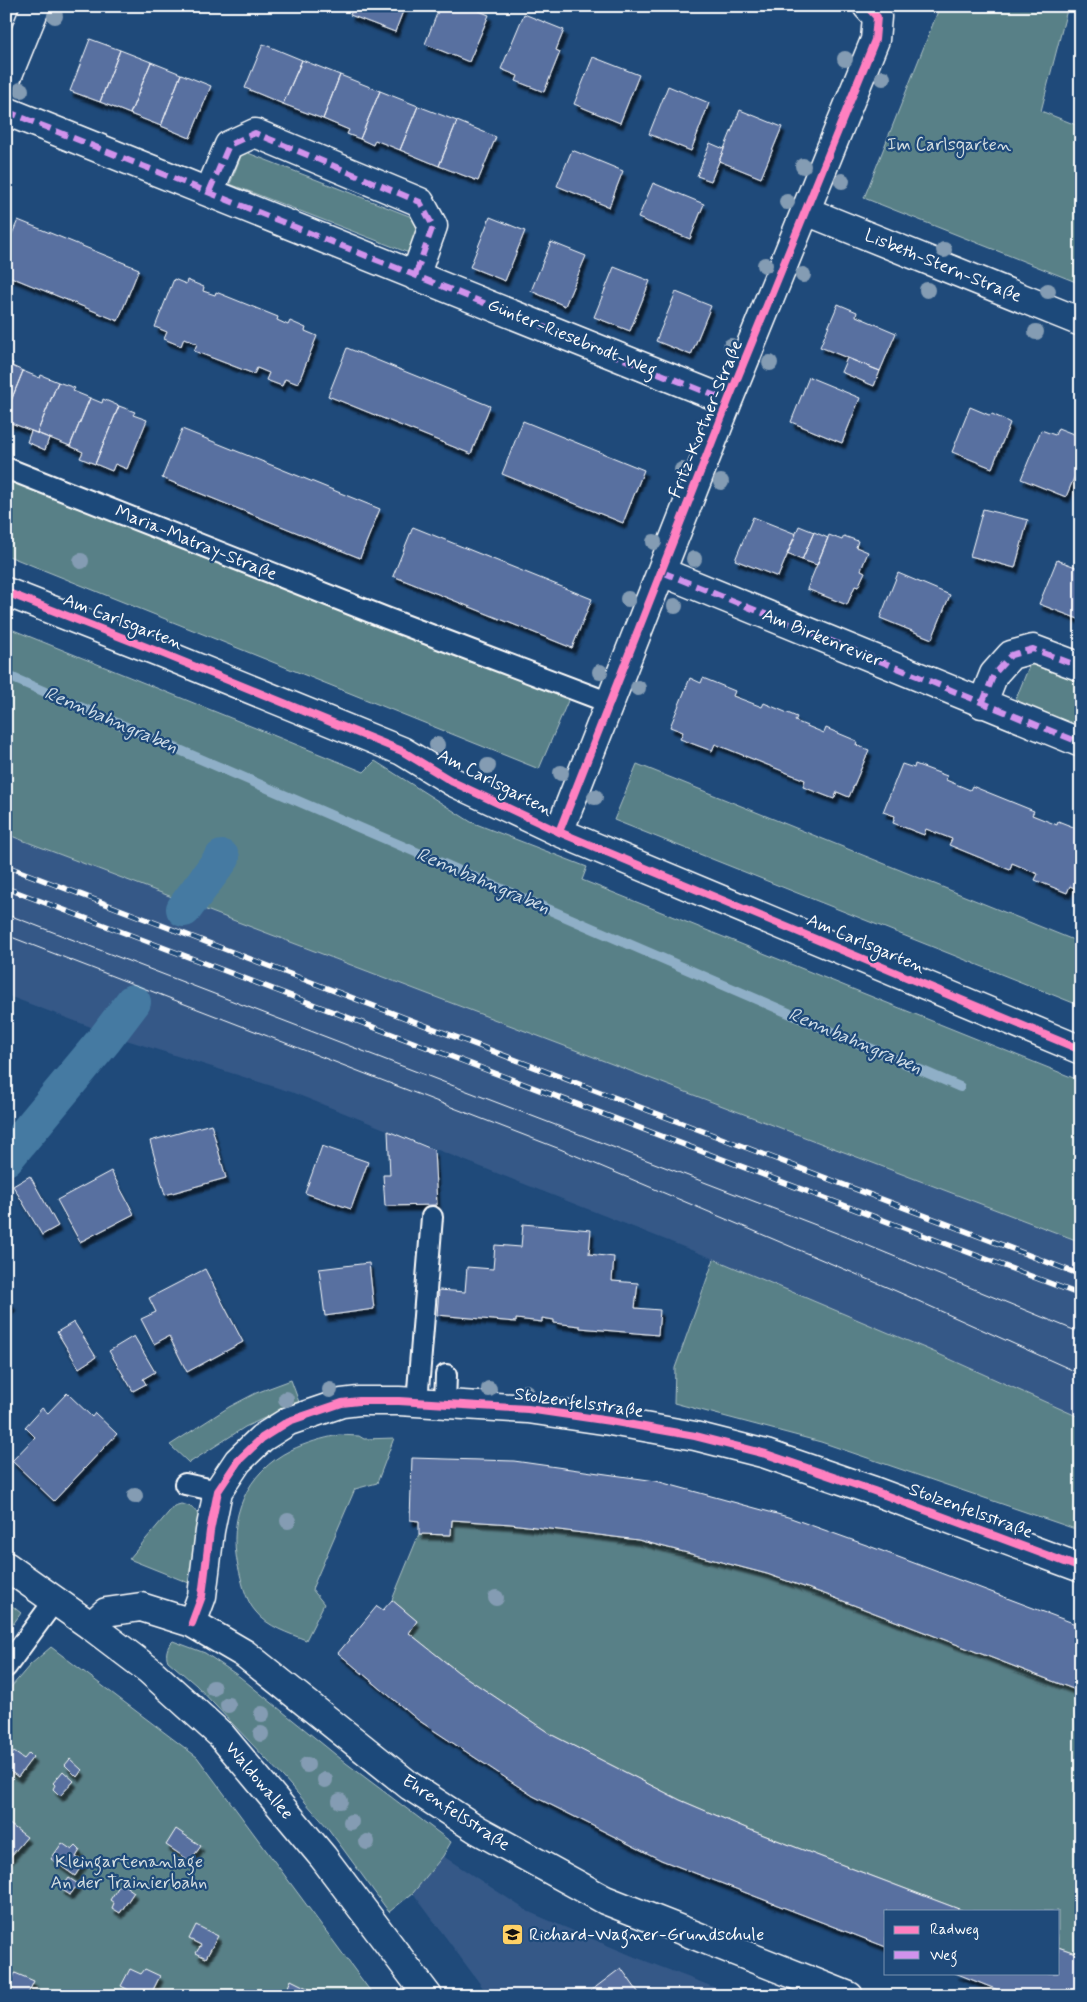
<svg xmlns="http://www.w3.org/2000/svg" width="1087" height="2002" font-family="Mynerve,sans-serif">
	<defs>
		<filter id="shadow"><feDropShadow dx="3" dy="5.5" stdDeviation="1" flood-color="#0009"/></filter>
	</defs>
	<rect width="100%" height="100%" fill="#1f4a7a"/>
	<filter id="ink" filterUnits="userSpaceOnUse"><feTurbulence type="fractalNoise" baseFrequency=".02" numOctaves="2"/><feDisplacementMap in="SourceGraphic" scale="10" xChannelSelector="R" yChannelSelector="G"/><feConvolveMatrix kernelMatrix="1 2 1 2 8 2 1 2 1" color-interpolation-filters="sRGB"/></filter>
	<g filter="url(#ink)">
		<!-- built -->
		<path fill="#345887" d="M6,834L1081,1242V1418L934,1352L714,1259L291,1092L120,1038L6,995Z
			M443,1856L529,1912L635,1957L737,1996H489L413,1893Z"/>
		<!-- green -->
		<path fill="#598087" stroke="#acc0c3" d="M940,6H1068L1041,111L1081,127V284L864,198Z
			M243,151L422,221L409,253L230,184Z
			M6,471L570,696L539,769L6,555Z
			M6,627L364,772L375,761L471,822L587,867L582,880L1081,1081V1242L6,834Z
			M1032,659L1081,679V727L1015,701Z
			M637,764L1081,943V1006L614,820Z
			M101,1031L120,1038L6,1172V1141Z
			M714,1259L934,1352L1081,1418V1531L821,1442L674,1403L675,1368Z
			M291,1380L299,1402L245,1427L189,1463L170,1445L229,1407L256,1393Z
			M339,1435L359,1436L364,1439L394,1438L377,1483L355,1489L312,1589L324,1604L306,1640C288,1633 268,1627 256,1612C245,1600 242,1581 238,1566C227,1518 246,1472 291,1450C306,1443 323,1438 339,1435Z
			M181,1504C193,1506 198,1511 201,1523L194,1585L129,1559L174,1506Z
			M452,1520L511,1524L638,1540L767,1574L830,1596L1081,1692V1955L1058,1947V1911H964L753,1831L680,1800L552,1735L458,1672L409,1633L417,1621L392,1600L419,1534L451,1535Z
			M6,1601L21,1613L6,1634Z
			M173,1641L205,1653L240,1677L346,1763L451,1842L443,1856L413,1893L389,1912L327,1827L284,1778L196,1685L168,1661C165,1654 167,1646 173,1641Z
			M51,1647L197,1757L374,1996H6V1693L30,1665Z"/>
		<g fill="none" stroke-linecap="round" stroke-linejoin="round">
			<!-- stream -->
			<path stroke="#8fafc7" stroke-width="10" d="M6,675L960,1087"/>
			<!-- canal -->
			<path stroke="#457aa2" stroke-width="36" d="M184,909L222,858
				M6,1158L105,1039L133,1002"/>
		</g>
		<!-- building -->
		<path fill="#5870a0" stroke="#fff" filter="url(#shadow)" d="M354,6H405L395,32L350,15Z
			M440,6H467L489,15L469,62L425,44Z
			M524,14L564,30L556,50L560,52L544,92L516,81L518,76L501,69Z
			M90,39L120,50L100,102L70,91Z
			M263,44L302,60L283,104L245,88Z
			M120,50L151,62L130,114L100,102Z
			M593,57L639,75L620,123L574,104Z
			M302,60L340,75L323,119L283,104Z
			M151,62L181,74L161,126L130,114Z
			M181,74L211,86L190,138L161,126Z
			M340,75L380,91L360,139L347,134L349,130L323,119Z
			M668,86L709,103L691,151L649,134Z
			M380,91L418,106L400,150L375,140L373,145L360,139Z
			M418,106L457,121L439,166L400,150Z
			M740,110L782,127L761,178L719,161Z
			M457,121L496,137L478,181L439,166Z
			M710,143L724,149L711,181L697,176Z
			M572,150L623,171L609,207L557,186Z
			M653,183L704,204L690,239L638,218Z
			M490,217L525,231L505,281L470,267Z
			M18,220L139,269L118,321L6,275V248Z
			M551,242L586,256L565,306L531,291Z
			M614,267L650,281L630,331L594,317Z
			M174,279L186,284L187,280L204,287L203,291L215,295L216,292L278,317L277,320L288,325L290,321L306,328L305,331L317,336L298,384L285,379L282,386L266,380L269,373L257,368L254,374L194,351L197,344L184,338L181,346L164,339L167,332L155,327Z
			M676,292L711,306L691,355L656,341Z
			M838,304L857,312L856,316L896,333L880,371L820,347Z
			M347,348L490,406L471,454L328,396Z
			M847,358L880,371L874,386L841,372Z
			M6,361L13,363L12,366L23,371L6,413Z
			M23,371L40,378L41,375L58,382L37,433L6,421V413Z
			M809,377L860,398L842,443L791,422Z
			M58,382L75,388L73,391L90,398L70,446L37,433Z
			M90,398L102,403L103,399L119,406L95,464L80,458L83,452L70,446Z
			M119,406L135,412L133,415L147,420L127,469L115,464L112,471L95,464Z
			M970,407L989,415L992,414L1003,419L1010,423L992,468L952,452Z
			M523,421L644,470L623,523L502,474Z
			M1058,428L1081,437V461L1066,497L1021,479L1041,430L1055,435Z
			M182,429L380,509L360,558L162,478Z
			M31,431L49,438L45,450L27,442Z
			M983,509L1028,520L1015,568L970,556Z
			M753,517L796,534L778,577L735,560Z
			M799,526L814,532L802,560L787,554Z
			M413,527L592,599L572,648L393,576Z
			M814,532L828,538L817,565L802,560Z
			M829,535L842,540L844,536L858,541L856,547L868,552L861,570L865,572L858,587L855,586L847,605L807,589Z
			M1057,560L1081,569V620L1039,604Z
			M898,573L950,595L932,639L880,618Z
			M690,678L701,683L703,678L735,691L733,696L762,707L764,703L797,717L795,721L824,733L826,728L857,741L856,745L869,750L849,797L837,792L834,799L803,787L805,780L715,744L712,751L680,739L683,732L670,727Z
			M902,764L914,768L915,764L947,776L946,780L970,790L972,786L1034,811L1032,815L1057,825L1058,821L1081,830V891L1070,886L1067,893L1035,880L1038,874L1012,863L1010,870L949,845L952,839L926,829L924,835L893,823L895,816L883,812Z
			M211,1124L226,1178L165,1195L150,1141Z
			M388,1131L434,1150L437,1205L385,1206L383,1175H390Z
			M322,1146L368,1162L351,1209L305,1193Z
			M111,1171L134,1214L80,1242L57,1200Z
			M30,1176L58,1226L42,1235L13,1186Z
			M523,1224L591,1230L589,1254L614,1257L612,1281L638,1283L635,1308L660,1310L658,1335L580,1328V1326L554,1323V1320L542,1318V1322L516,1319V1322L437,1315L439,1290L465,1292L467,1267L493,1269L495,1245L521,1247Z
			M369,1263L374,1309L325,1316L319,1269Z
			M205,1269L243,1342L187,1372L169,1336L154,1344L141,1319L156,1312L149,1298Z
			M6,1299L13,1305L6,1313Z
			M74,1322L96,1357L79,1368L57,1332Z
			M134,1336L155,1372L143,1379L146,1384L133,1391L109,1351Z
			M67,1393L92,1417L95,1413L117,1434L54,1501L12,1461L35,1437L25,1427L42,1408L48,1413Z
			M412,1458L514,1461L656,1481L788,1517L869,1546L1081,1626V1692L830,1596L767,1574L638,1540L511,1524L452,1520L451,1535L419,1534V1521L410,1520Z
			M392,1600L417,1621L409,1633L458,1672L552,1735L680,1800L753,1831L964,1911H886V1947L661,1860L533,1796L418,1720L338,1653L377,1606L383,1610Z
			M14,1752L24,1759L29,1753L33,1757L18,1777L6,1768V1762Z
			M70,1759L82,1770L77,1777L65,1765Z
			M63,1771L74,1781L60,1796L53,1789L55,1785L53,1783Z
			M8,1823L27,1837L6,1862V1825Z
			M176,1829L201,1846L190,1861L166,1845Z
			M62,1843L72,1850L76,1846L80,1850L76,1857L84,1862L75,1876L51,1859Z
			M69,1878L78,1884L70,1895L61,1889Z
			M121,1883L134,1892L120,1913L112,1908L114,1903L110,1900Z
			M196,1925L218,1936L206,1958L196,1953L201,1945L189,1939Z
			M1058,1947L1081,1955V1996H1013L955,1973H1058Z
			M621,1968L641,1996H584Z
			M130,1969L141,1974L145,1969L160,1976L150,1996H140L121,1986Z
			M15,1973L34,1981L27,1996H6Z
			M291,1980L321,1995L320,1996H284Z"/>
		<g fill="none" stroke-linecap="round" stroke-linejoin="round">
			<defs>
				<path id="service" d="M6,468L386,618L610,703
					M417,1402L432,1217
					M445,1403L446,1375
					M185,1484L218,1491
					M6,1667L55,1600"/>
				<path id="minor" d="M6,80L36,6
					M6,111L728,401
					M209,192L229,145L255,133L420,202L433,226L415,276
					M806,211L1081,322
					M662,572L1081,743
					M6,592L159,652L402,751L453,782L559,832L1081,1050
					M982,704L994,674L1011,655L1033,649L1081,667
					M559,832L728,401L875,40L877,17L867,6
					M192,1623L202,1596L210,1531L218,1491L238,1461L262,1438L289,1421L342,1403L359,1401H399L528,1409L610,1421L695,1436L766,1454L874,1491L1081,1568
					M91,1626L106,1612L141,1607L192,1623L245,1654L410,1786L478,1830L605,1900L849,1996"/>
				<path id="tertiary" d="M6,1566L91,1626L149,1670L221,1735L323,1857L428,1996"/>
			</defs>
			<!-- service casing -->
			<use href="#service" stroke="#fff" stroke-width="24"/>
			<!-- minor casing -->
			<use href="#minor" stroke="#fff" stroke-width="31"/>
			<!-- tertiary casing -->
			<use href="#tertiary" stroke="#fff" stroke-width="31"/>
			<!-- service -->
			<use href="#service" stroke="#1f4a7a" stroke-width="20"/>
			<!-- minor -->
			<use href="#minor" stroke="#1f4a7a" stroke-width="28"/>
			<!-- tertiary -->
			<use href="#tertiary" stroke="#1f4a7a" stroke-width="28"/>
			<!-- tram -->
			<path stroke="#fff" stroke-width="1" d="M6,914L847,1237L1081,1333
				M6,935L560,1149L896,1291L1081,1374"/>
			<defs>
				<path id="rail" d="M6,866L1081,1275
					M6,888L1081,1295"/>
			</defs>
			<!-- rail casing -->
			<use href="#rail" stroke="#fff" stroke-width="5.5"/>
			<!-- rail -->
			<use href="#rail" stroke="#1f4a7a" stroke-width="4" stroke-dasharray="11" stroke-linecap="butt"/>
			<!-- quiet -->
			<path stroke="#d193ec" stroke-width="6" stroke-dasharray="12 6" stroke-linecap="butt" d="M6,111L728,401
				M209,192L229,145L255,133L420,202L433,226L415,276
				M662,572L1081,743
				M982,704L994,674L1011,655L1033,649L1081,667"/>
			<defs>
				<path id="cycleway" d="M6,592L159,652L402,751L453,782L559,832L1081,1050
					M559,832L728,401L875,40L877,17L867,6
					M192,1623L202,1596L210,1531L218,1491L238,1461L262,1438L289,1421L342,1403L359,1401H399L528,1409L610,1421L695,1436L766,1454L874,1491L1081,1568"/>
			</defs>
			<!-- cycleway casing -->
			<use href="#cycleway" stroke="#1f4a7a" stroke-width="11"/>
			<!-- cycleway -->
			<use href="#cycleway" stroke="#ff80c0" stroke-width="8"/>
		</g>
		<!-- trees -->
		<g fill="#849cb3">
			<circle cx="55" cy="16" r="8"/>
			<circle cx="845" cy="59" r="8"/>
			<circle cx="883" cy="78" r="8"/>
			<circle cx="21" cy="90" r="8"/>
			<circle cx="803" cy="166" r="8"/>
			<circle cx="842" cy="181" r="8"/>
			<circle cx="787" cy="202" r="8"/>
			<circle cx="944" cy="250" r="8"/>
			<circle cx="765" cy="265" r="8"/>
			<circle cx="803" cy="275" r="8"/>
			<circle cx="927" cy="290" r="8"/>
			<circle cx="1048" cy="291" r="8"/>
			<circle cx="1036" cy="332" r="8"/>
			<circle cx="731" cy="346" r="8"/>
			<circle cx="770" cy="363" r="8"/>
			<circle cx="682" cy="470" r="8"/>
			<circle cx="721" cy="482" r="8"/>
			<circle cx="654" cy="542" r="8"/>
			<circle cx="694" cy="559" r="8"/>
			<circle cx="81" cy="561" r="8"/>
			<circle cx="628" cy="599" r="8"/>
			<circle cx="675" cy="606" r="8"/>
			<circle cx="600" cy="672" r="8"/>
			<circle cx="638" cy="688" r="8"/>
			<circle cx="437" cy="745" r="8"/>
			<circle cx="488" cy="766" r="8"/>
			<circle cx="561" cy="773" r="8"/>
			<circle cx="595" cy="797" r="8"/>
			<circle cx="489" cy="1389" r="8"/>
			<circle cx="330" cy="1390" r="8"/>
			<circle cx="526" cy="1392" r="8"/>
			<circle cx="286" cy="1399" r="8"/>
			<circle cx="135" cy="1496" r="8"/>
			<circle cx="288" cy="1521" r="8"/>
			<circle cx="496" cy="1598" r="8"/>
			<circle cx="213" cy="1688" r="8"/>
			<circle cx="228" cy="1705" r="8"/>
			<circle cx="262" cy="1714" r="8"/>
			<circle cx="261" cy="1734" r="8"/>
			<circle cx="307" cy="1765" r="8"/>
			<circle cx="325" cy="1780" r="8"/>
			<circle cx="340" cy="1801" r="8"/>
			<circle cx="351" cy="1822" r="8"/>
			<circle cx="367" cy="1842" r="8"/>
		</g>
	</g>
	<!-- icons -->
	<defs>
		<symbol id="school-square" viewBox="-11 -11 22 22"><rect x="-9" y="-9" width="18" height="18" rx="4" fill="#ffd166" stroke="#1f4a7a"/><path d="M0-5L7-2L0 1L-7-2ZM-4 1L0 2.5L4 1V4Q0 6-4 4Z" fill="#111"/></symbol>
	</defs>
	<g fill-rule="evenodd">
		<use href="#school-square" x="500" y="1922" width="25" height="25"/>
	</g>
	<g text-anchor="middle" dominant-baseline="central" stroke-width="4.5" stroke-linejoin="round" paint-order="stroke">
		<!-- park labels -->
		<g font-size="18" fill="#d6dfe1" stroke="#1f4a7a">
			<text x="949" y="145">Im Carlsgarten</text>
			<text x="129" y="1862">Kleingartenanlage<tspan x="129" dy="21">An der Trainierbahn</tspan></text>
		</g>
		<!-- street labels -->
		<g font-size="18" fill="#fff" stroke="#1f4a7a">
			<text transform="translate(943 266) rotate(22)">Lisbeth-Stern-Straße</text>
			<text transform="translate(572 338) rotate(22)">Günter-Riesebrodt-Weg</text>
			<text transform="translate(706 419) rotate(-68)">Fritz-Kortner-Straße</text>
			<text transform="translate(196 543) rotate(22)">Maria-Matray-Straße</text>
			<text transform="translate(123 622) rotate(21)">Am Carlsgarten</text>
			<text transform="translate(822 638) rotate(22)">Am Birkenrevier</text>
			<text transform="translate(495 783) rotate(27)">Am Carlsgarten</text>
			<text transform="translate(866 944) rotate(23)">Am Carlsgarten</text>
			<text transform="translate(579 1403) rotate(8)">Stolzenfelsstraße</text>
			<text transform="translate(971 1511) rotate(20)">Stolzenfelsstraße</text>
			<text transform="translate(259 1781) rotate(50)">Waldowallee</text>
			<text transform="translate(456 1813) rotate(33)">Ehrenfelsstraße</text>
		</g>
		<!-- poi labels -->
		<g font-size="18" fill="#fff" stroke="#1f4a7a" text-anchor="start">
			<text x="529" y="1935">Richard-Wagner-Grundschule</text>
		</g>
		<!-- water labels -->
		<g font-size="19" font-style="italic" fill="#d0dee8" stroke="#1f4a7a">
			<text transform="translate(111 720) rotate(23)">Rennbahngraben</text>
			<text transform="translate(483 881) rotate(23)">Rennbahngraben</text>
			<text transform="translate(855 1041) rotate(23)">Rennbahngraben</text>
		</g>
	</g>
	<!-- margin -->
	<rect width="1087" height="2002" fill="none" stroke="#1f4a7a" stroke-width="25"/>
	<rect x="12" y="12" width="1062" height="1977" fill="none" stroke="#fff" stroke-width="2" filter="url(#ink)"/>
	<!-- legend -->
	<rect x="884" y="1910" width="175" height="65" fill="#1f4a7a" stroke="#7992af"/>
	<rect x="894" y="1926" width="25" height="8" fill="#ff80c0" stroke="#7992af"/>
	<text x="930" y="1934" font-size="15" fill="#ffffff">Radweg</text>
	<rect x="894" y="1951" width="25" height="8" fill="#d193ec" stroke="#7992af"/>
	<text x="930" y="1960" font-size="15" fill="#ffffff">Weg</text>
</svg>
